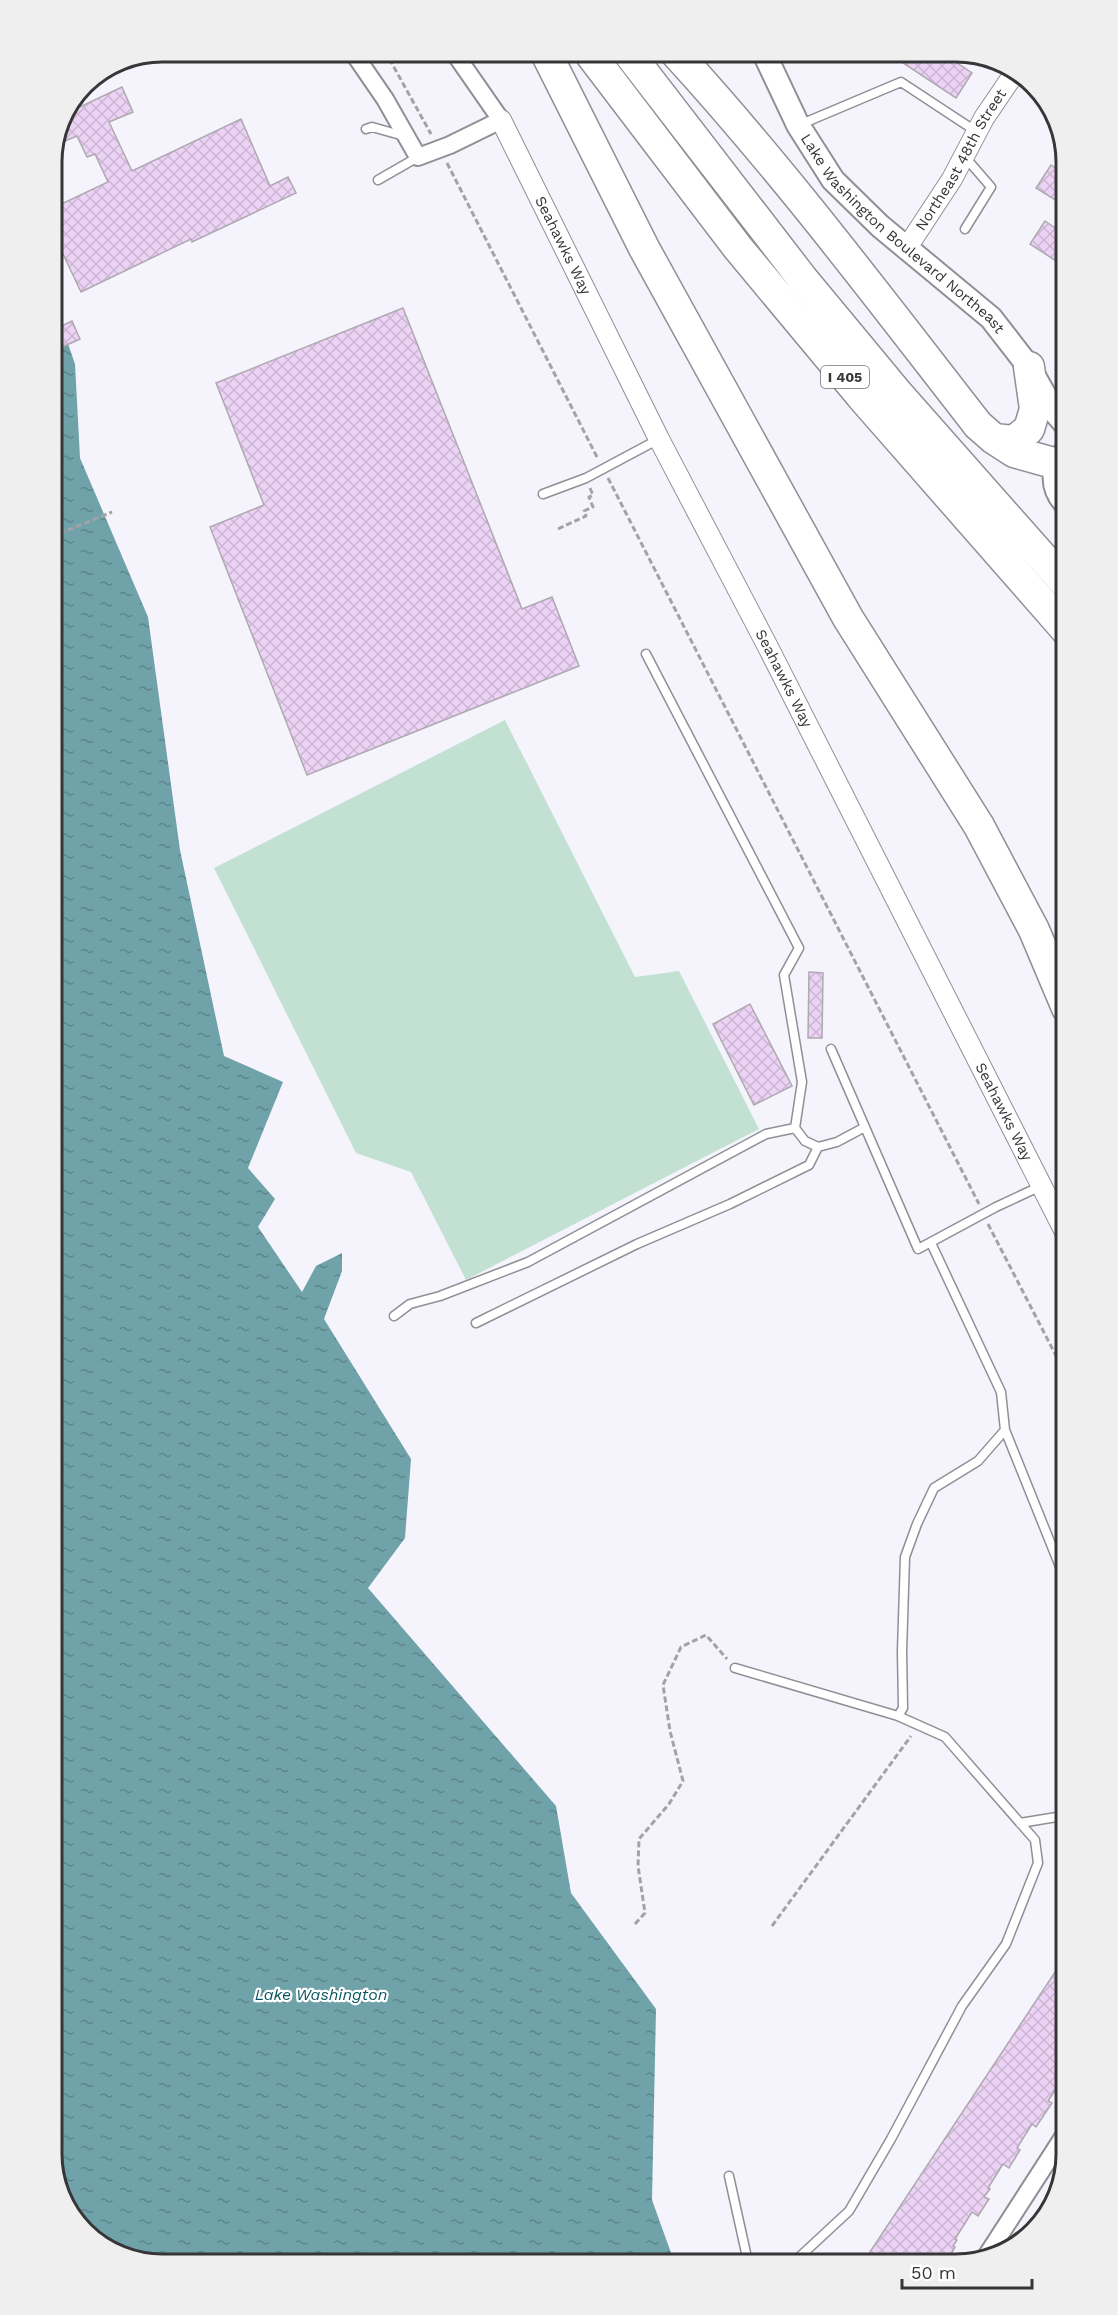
<svg xmlns="http://www.w3.org/2000/svg" width="1118" height="2315" font-family="'Work Sans',sans-serif">
	<defs>
		<pattern id="water-ripples" width="26" height="14" patternUnits="userSpaceOnUse" patternTransform="scale(1.5)"><rect width="26" height="14" fill="#70a2a9"/><path d="M2 4q2-2 4 0t4 0M15 11q2-2 4 0t4 0" fill="none" stroke="#5d858b"/></pattern>
		<pattern id="building-cross-hatch" width="8" height="8" patternUnits="userSpaceOnUse" patternTransform="scale(1.5)"><rect width="8" height="8" fill="#ecd2f5"/><path d="M0 0l8 8M0 8l8-8" fill="none" stroke="#cbb5d3"/></pattern>
	</defs>
	<rect width="100%" height="100%" fill="#f5f4fc"/>
	<!-- pitch -->
	<path fill="#c3e1d2" d="M505,720L635,977L679,971L759,1129L466,1280L411,1172L356,1153L214,868Z"/>
	<!-- water -->
	<path fill="url(#water-ripples)" d="M51,318H59L75,364L80,458L148,617L180,850L224,1056L283,1082L248,1168L275,1199L258,1227L302,1292L316,1266L342,1253V1271L324,1319L411,1459L405,1538L368,1588L556,1806L571,1893L656,2009L652,2200L675,2264H154L100,2245L59,2196L51,2154Z"/>
	<!-- building -->
	<path fill="url(#building-cross-hatch)" stroke="#ada9af" stroke-width="1.5" d="M885,51H939L972,73L956,98Z
		M122,87L133,112L109,122L132,171L241,119L270,186L288,177L296,193L192,242L191,239L81,292L63,254L51,260V209L108,182L95,154L87,157L77,136L55,145L71,111Z
		M1051,165L1067,176V201L1060,197L1057,201L1036,188Z
		M1045,221L1067,236V268L1030,244Z
		M403,308L522,609L552,597L579,666L307,775L210,527L264,505L216,383Z
		M72,321L80,339L51,352V331Z
		M809,972L823,973L822,1038H808Z
		M750,1004L792,1086L754,1105L713,1024Z
		M1067,1954V2072L1048,2101L1052,2103L1036,2127L1032,2124L1017,2148L1020,2150L1009,2168L1003,2164L988,2188L990,2189L984,2197L989,2199L978,2216L972,2212L955,2239L957,2240L953,2246L955,2247L945,2264H862Z"/>
	<g fill="none" stroke-linecap="round" stroke-linejoin="round">
		<defs>
			<path id="service" d="M799,125L901,82L977,132
				M366,129L372,127L404,136
				M378,180L418,157
				M965,229L991,187L965,157
				M543,494L586,478L659,439
				M646,654L799,948L784,975L802,1082L795,1128L805,1141L818,1147L837,1142L865,1127
				M831,1049L918,1249L996,1207L1041,1186
				M394,1316L410,1304L440,1296L528,1262L766,1134L795,1128
				M476,1323L637,1244L730,1204L809,1165L818,1147
				M1005,1430L1067,1584
				M735,1668L898,1716L945,1737L1035,1840L1038,1863L1006,1944L962,2006L891,2139L849,2211L794,2262L789,2264
				M898,1716L903,1708L902,1651L905,1557L917,1524L934,1488L978,1461L1005,1430L1001,1392L931,1243
				M1020,1823L1063,1816L1067,1806
				M729,2176L748,2262L751,2264"/>
			<path id="minor" d="M352,51L385,99L418,157L450,145L501,120L453,51
				M985,2258L1067,2131"/>
			<g id="tertiary">
				<path id="s1" d="M501,120L659,439L768,647L1067,1236"/>
				<path id="s2" d="M906,249L952,179L984,118L1016,71"/>
			</g>
			<g id="secondary">
				<path id="s3" d="M763,51L798,125L833,180L880,226L991,318L1029,367L1053,410L1067,426"/>
				<path d="M1067,505C1050,488 1051,467 1067,450"/>
			</g>
			<path id="motorway" d="M545,51L644,248L848,618L979,826L1034,930L1067,1008
				M588,51L738,248L862,397L1067,631
				M627,51L802,278L899,395L1067,585
				M674,51C783,170 879,298 978,425L994,439L1014,452L1057,464
				M994,439L1014,441L1029,429L1035,409L1029,367"/>
		</defs>
		<!-- service casing -->
		<use href="#service" stroke="#8f8f96" stroke-width="11"/>
		<!-- minor casing -->
		<use href="#minor" stroke="#8f8f96" stroke-width="20"/>
		<!-- tertiary casing -->
		<use href="#tertiary" stroke="#8f8f96" stroke-width="22"/>
		<!-- secondary casing -->
		<use href="#secondary" stroke="#8f8f96" stroke-width="26"/>
		<!-- motorway casing -->
		<use href="#motorway" stroke="#8f8f96" stroke-width="33"/>
		<!-- path -->
		<path stroke="#a2a2a8" stroke-width="3" stroke-dasharray="6 3" stroke-linecap="butt" d="M385,51L431,134
			M447,163L598,459
			M608,478L979,1204
			M558,529L586,516L584,511L593,507L589,497L593,495L590,488
			M51,537L112,512
			M988,1224L1067,1377
			M635,1924L645,1913L638,1866L639,1839L669,1804L683,1781L670,1731L663,1685L681,1647L706,1635L727,1659
			M772,1926L911,1736"/>
		<!-- service -->
		<use href="#service" stroke="#fff" stroke-width="8"/>
		<!-- minor -->
		<use href="#minor" stroke="#fff" stroke-width="16"/>
		<!-- tertiary -->
		<use href="#tertiary" stroke="#fff" stroke-width="20"/>
		<!-- secondary -->
		<use href="#secondary" stroke="#fff" stroke-width="22"/>
		<!-- motorway -->
		<use href="#motorway" stroke="#fff" stroke-width="30"/>
	</g>
	<g text-anchor="middle" dominant-baseline="central" stroke-width="4.5" stroke-linejoin="round" paint-order="stroke">
		<!-- shield labels -->
		<rect fill="#fff" stroke="#727274" stroke-width="1.5" x="821" y="366" width="48" height="22" rx="4.5"/>
		<g font-size="14" font-weight="bold" fill="#363639">
			<text x="845" y="377">I 405</text>
		</g>
		<!-- street labels -->
		<g font-size="15" fill="#363639" stroke="#fff">
			<text stroke="none"><textPath href="#s2" startOffset="105">Northeast 48th Street</textPath></text>
			<text stroke="none"><textPath href="#s3" startOffset="234">Lake Washington Boulevard Northeast</textPath></text>
			<text stroke="none"><textPath href="#s1" startOffset="140">Seahawks Way</textPath></text>
			<text stroke="none"><textPath href="#s1" startOffset="626">Seahawks Way</textPath></text>
			<text stroke="none"><textPath href="#s1" startOffset="1112">Seahawks Way</textPath></text>
		</g>
		<!-- water labels -->
		<g font-size="16" font-style="italic" fill="#09555d" stroke="#fff">
			<text x="321" y="1994">Lake Washington</text>
		</g>
	</g>
	<!-- crop -->
	<path d="M0 0H1118V2315H0ZM162 62H956A100 100 0 0 1 1056 162V2154A100 100 0 0 1 956 2254H162A100 100 0 0 1 62 2154V162A100 100 0 0 1 162 62Z" fill="#efefef" fill-rule="evenodd"/>
	<path fill="none" stroke="#363639" stroke-width="3" d="M162 62H956A100 100 0 0 1 1056 162V2154A100 100 0 0 1 956 2254H162A100 100 0 0 1 62 2154V162A100 100 0 0 1 162 62Z"/>
	<!-- scale -->
	<path d="M902 2279v9h130v-9" fill="none" stroke="#363639" stroke-width="3"/>
	<text x="911" y="2279" font-size="18" fill="#363639" stroke="#ffffff" stroke-width="4.5" paint-order="stroke">50 m</text>
</svg>
